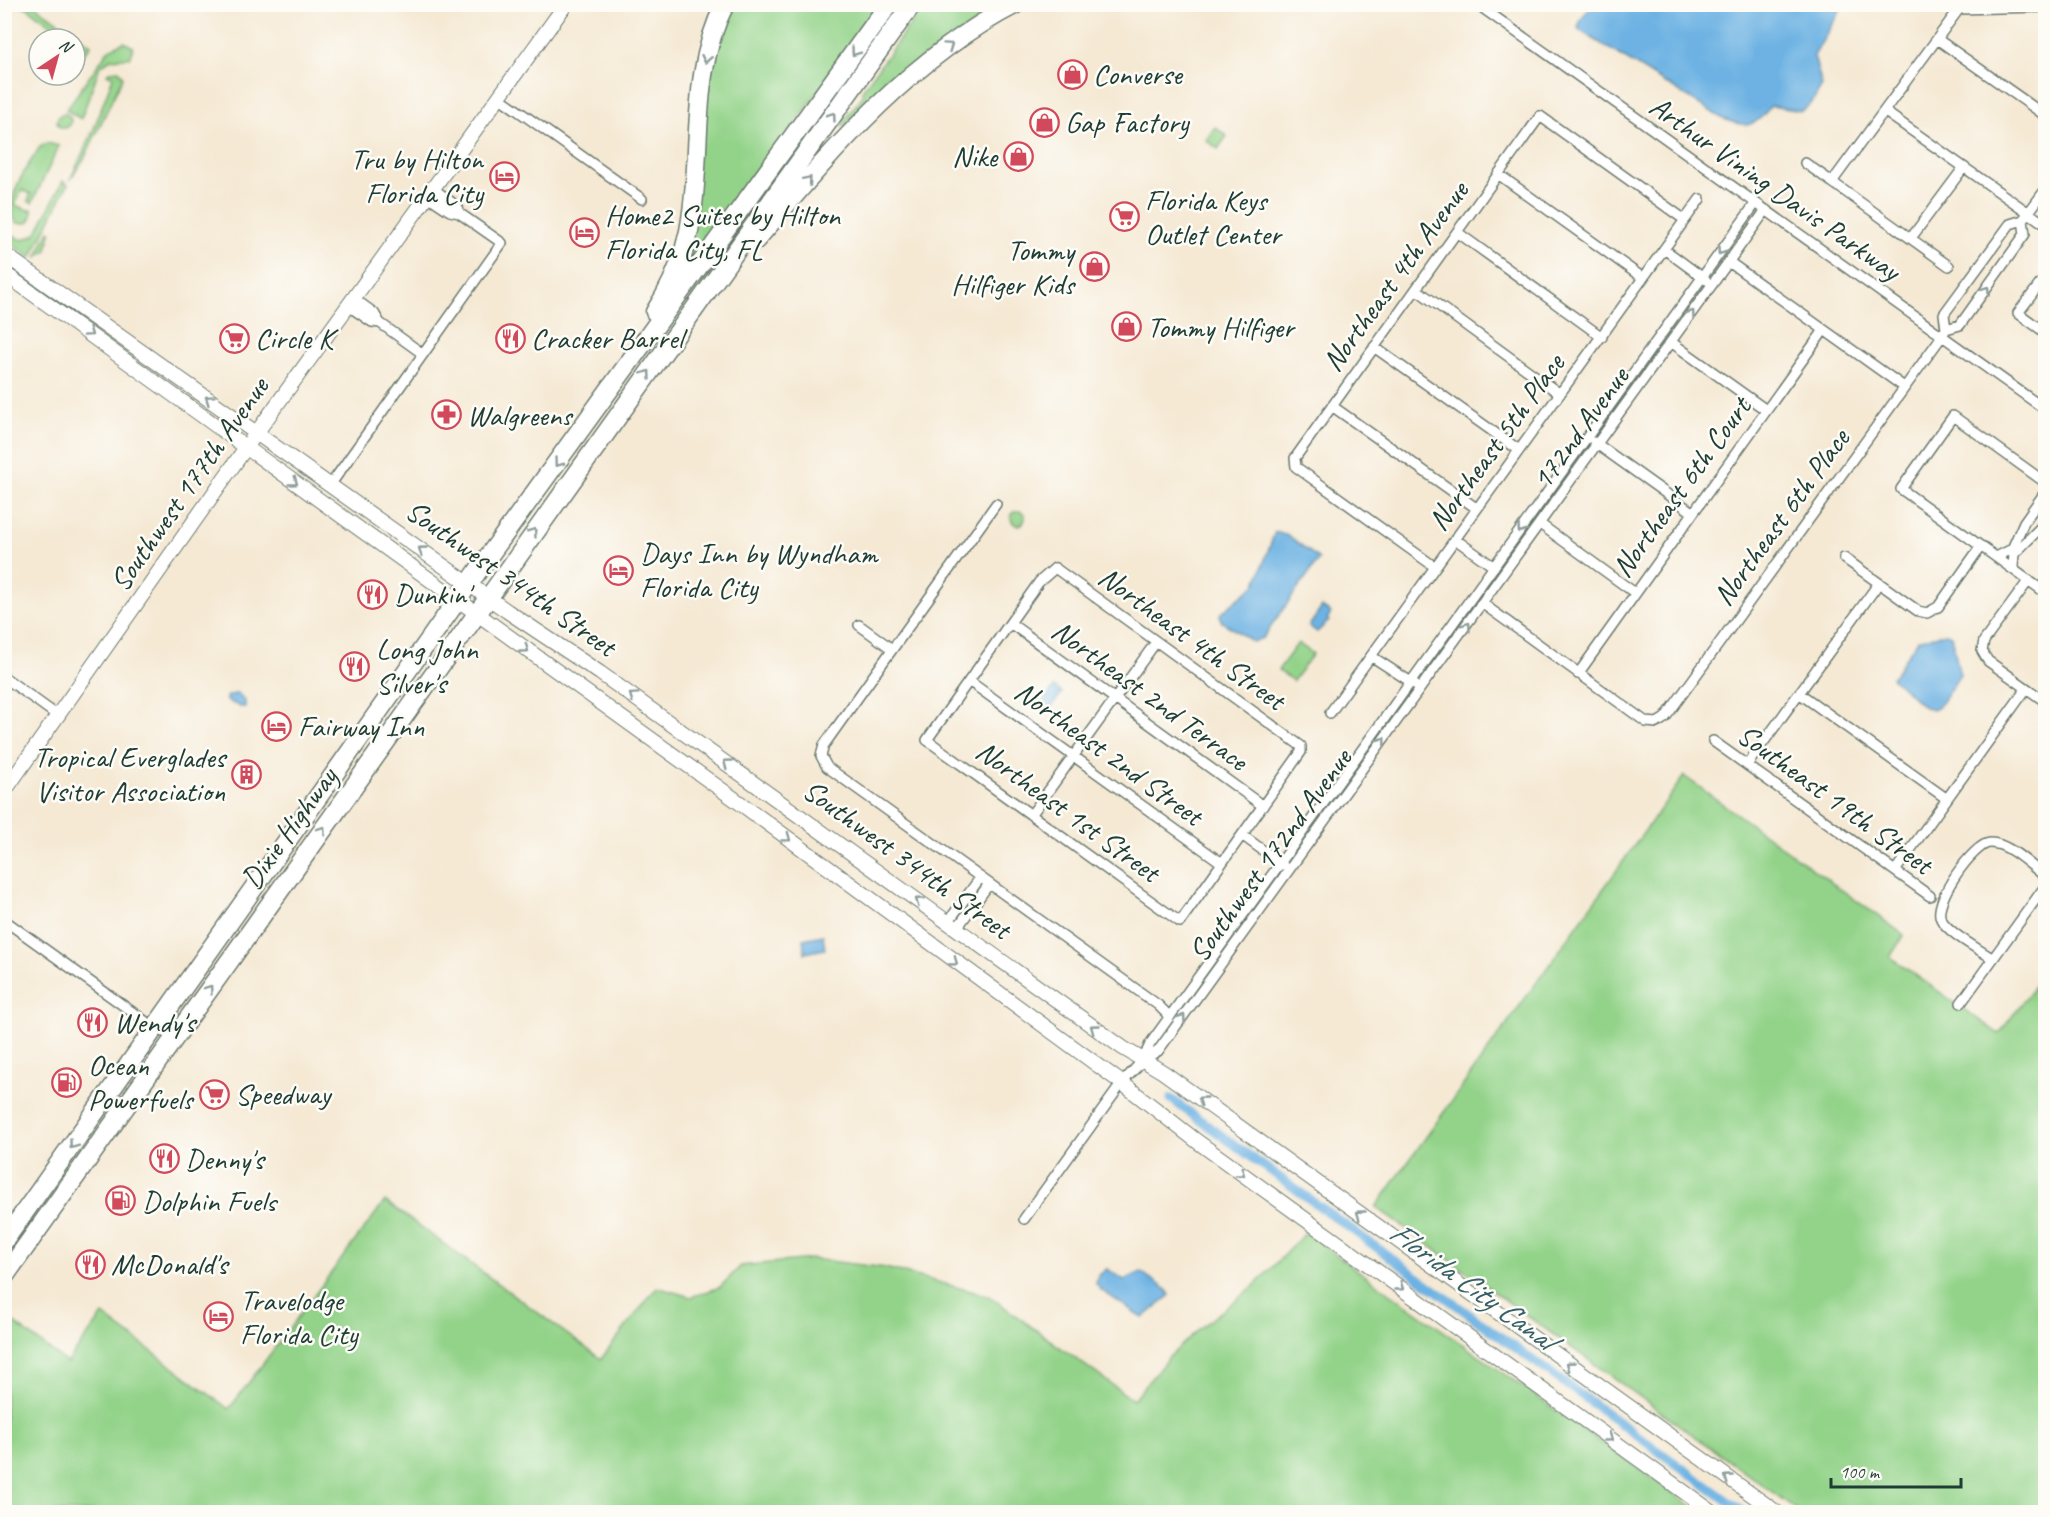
<svg xmlns="http://www.w3.org/2000/svg" width="2050" height="1517" font-family="Caveat,sans-serif">
	<rect width="100%" height="100%" fill="#fdfcf7"/>
	<filter id="ink" filterUnits="userSpaceOnUse"><feTurbulence type="fractalNoise" baseFrequency=".0167" numOctaves="2"/><feDisplacementMap in="SourceGraphic" scale="12" xChannelSelector="R" yChannelSelector="G"/><feConvolveMatrix kernelMatrix="1 2 1 2 8 2 1 2 1" color-interpolation-filters="sRGB"/></filter>
	<filter id="wash" filterUnits="userSpaceOnUse"><feTurbulence type="fractalNoise" baseFrequency=".008" numOctaves="4" result="noise"/><feDisplacementMap in="SourceGraphic" scale="24" xChannelSelector="R" yChannelSelector="G"/><feGaussianBlur stdDeviation="1.35" result="paint"/><feColorMatrix in="noise" values="0 0 0 0 0 0 0 0 0 0 0 0 0 0 0 0 0 1.4 0 .05"/><feComposite in="paint" operator="in"/></filter>
	<g filter="url(#wash)">
		<rect width="100%" height="100%" fill="#f5e9d4"/>
		<!-- green -->
		<path fill="#93d389" stroke="#59885e" stroke-width="1.5" d="M5,4L34,5L91,45L80,59L81,49L75,39H70L26,7L19,5L5,12Z
			M731,5H880L684,280L704,92Z
			M924,5H1001L904,71L843,127L841,125L864,94L861,92Z
			M124,42L133,47L131,57L111,59L100,66L81,119L66,110L109,49Z
			M119,70L123,77L84,159L70,180L93,131L113,77L107,74L110,71Z
			M57 121a7 7 0 1 1 14 0a7 7 0 1 1-14 0Z
			M1215,127L1227,136L1218,149L1206,140Z
			M47,143L59,146L32,203L28,201L31,194L22,190L15,205L28,210L32,209V216L28,223H17C0,204 28,165 40,147Z
			M63,181L68,184L31,258L5,239V232L22,240L36,234Z
			M49,231L51,232L47,250L36,258Z
			M1011 518a7 7 0 1 1 14 0a7 7 0 1 1-14 0Z
			M1298,643L1313,654L1293,681L1278,670Z
			M1684,776L1904,935L1890,957L1999,1034L2045,972V1512H1800L1376,1207Z
			M385,1201L601,1359L657,1287L691,1297L720,1287L741,1266L812,1259L886,1268L989,1296L1133,1400L1168,1358L1199,1329L1254,1286L1305,1233L1700,1512H5V1316L67,1363L103,1315L229,1409Z"/>
		<!-- water -->
		<path fill="#6db2e3" stroke="#46788c" stroke-width="1.5" d="M1595,5V4L1843,5L1814,56L1822,86L1811,104L1801,111L1771,106C1753,128 1750,128 1723,119L1582,32L1578,28C1581,17 1586,11 1595,5Z
			M1275,532L1289,536L1319,559L1263,638L1253,642L1221,621L1220,614L1256,584Z
			M1322,607L1331,613L1327,619L1329,621L1317,632L1309,626Z
			M1946,633L1951,635L1960,675L1939,706L1932,710L1924,707L1892,678L1918,640Z
			M1054,687L1062,693L1049,710L1041,704Z
			M238,693L245,701V707H240L226,700L228,696Z
			M823,935L825,949L805,953L803,939Z
			M1107,1269L1124,1280L1141,1272L1166,1289L1170,1295L1143,1318L1101,1290L1096,1284L1098,1276Z"/>
		<g fill="none" stroke-linecap="round" stroke-linejoin="round">
			<!-- canal -->
			<path stroke="#6db2e3" stroke-width="9" d="M1171,1099L1743,1512"/>
		</g>
	</g>
	<g filter="url(#ink)">
		<g fill="none" stroke-linecap="round" stroke-linejoin="round">
			<defs>
				<path id="street" d="M1477,4L2046,410
					M2046,7L1959,9L1884,111L2046,225
					M1937,39L2046,116
					M500,98L642,199
					M1884,111L1832,182L1949,266
					M1805,163L1832,182
					M1498,174L1643,278
					M434,189L458,207L459,213
					M1457,232L1602,337
					M1911,238L1964,167
					M1664,249L1706,280
					M1729,262L1904,387
					M2046,276L2018,313L2046,333
					M1416,289L1560,394
					M356,300L374,313L380,323L423,354
					M350,307L372,322L380,323
					M1946,329L1960,325L2025,234L2023,220
					M1671,342L1766,410
					M1374,347L1519,450
					M1332,406L1476,508
					M1594,442L1692,512
					M2046,483L1953,416L1901,489L2046,593
					M331,484L502,243L459,213L450,211L429,197
					M996,504L824,745L821,756L827,767L1158,1005L1170,1017
					M1540,524L1635,593
					M1455,539L1494,567
					M1998,556L2012,549L2024,522L2046,491
					M1844,558L1918,611L1927,613L1938,607L1981,546
					M1435,567L1296,467L1295,458L1540,116L1685,220
					M2013,567L2014,554L2046,522
					M1055,568L1301,746V752L1180,922L927,740L1039,582Z
					M2029,580L1984,641L1982,651L1988,661L2046,702
					M1483,604L1646,722L1657,723L1665,718L1942,336L1946,329L1944,314L2010,224L2023,220L2046,189
					M1010,623L1263,806
					M859,625L892,649
					M1371,656L1414,684
					M1578,674L1824,330
					M4,677L58,716
					M969,681L1222,863
					M1799,693L1947,799
					M1330,713L1700,199
					M1713,741L1930,896
					M1747,765L1879,583
					M1031,815L1156,642
					M1242,835L1283,865
					M1895,871L2026,689
					M4,920L156,1029L175,1036
					M948,922L980,878
					M957,928L989,884
					M1993,959C1979,949 1948,933 1941,919C1932,902 1974,843 1990,843C2009,843 2031,866 2046,877
					M1961,1003L2046,885
					M1143,1060L1150,1044L1755,204
					M1024,1219L1122,1083L1143,1060L1158,1051L1766,210"/>
				<path id="secondary" d="M4,254L507,611L600,673L1123,1048L1163,1072L1776,1512
					M4,273L740,803L1122,1083L1198,1142L1712,1512
					M4,792L247,446L566,4"/>
				<path id="highway" d="M755,241C832,151 909,59 1016,4
					M655,312C671,287 683,260 689,231C704,155 688,76 725,4
					M4,1241L480,568L889,4
					M4,1277L912,4"/>
			</defs>
			<!-- street casing -->
			<use href="#street" stroke="#6a796c" stroke-width="12"/>
			<!-- secondary casing -->
			<use href="#secondary" stroke="#6a796c" stroke-width="16"/>
			<!-- highway casing -->
			<use href="#highway" stroke="#6a796c" stroke-width="21"/>
			<!-- street -->
			<use href="#street" stroke="#fff" stroke-width="9"/>
			<!-- secondary -->
			<use href="#secondary" stroke="#fff" stroke-width="14"/>
			<!-- highway -->
			<use href="#highway" stroke="#fff" stroke-width="18"/>
		</g>
		<!-- one-way arrows -->
		<defs><path id="oneway-chevron" d="M-2-3.5L2.5 0L-2 3.5" fill="none" stroke-width="1.6" stroke-linecap="round" stroke-linejoin="round" transform="scale(1.5)"/></defs>
		<g stroke="#8f9e9a">
			<use href="#oneway-chevron" transform="translate(949 46) rotate(-35)"/>
			<use href="#oneway-chevron" transform="translate(855 52) rotate(126)"/>
			<use href="#oneway-chevron" transform="translate(706 59) rotate(102)"/>
			<use href="#oneway-chevron" transform="translate(832 116) rotate(-54)"/>
			<use href="#oneway-chevron" transform="translate(808 180) rotate(-49)"/>
			<use href="#oneway-chevron" transform="translate(1721 251) rotate(126)"/>
			<use href="#oneway-chevron" transform="translate(1986 290) rotate(-55)"/>
			<use href="#oneway-chevron" transform="translate(1691 314) rotate(-54)"/>
			<use href="#oneway-chevron" transform="translate(89 333) rotate(35)"/>
			<use href="#oneway-chevron" transform="translate(647 374) rotate(-54)"/>
			<use href="#oneway-chevron" transform="translate(209 399) rotate(-145)"/>
			<use href="#oneway-chevron" transform="translate(558 463) rotate(126)"/>
			<use href="#oneway-chevron" transform="translate(294 482) rotate(36)"/>
			<use href="#oneway-chevron" transform="translate(1521 529) rotate(126)"/>
			<use href="#oneway-chevron" transform="translate(533 532) rotate(-54)"/>
			<use href="#oneway-chevron" transform="translate(422 550) rotate(-144)"/>
			<use href="#oneway-chevron" transform="translate(1467 626) rotate(-54)"/>
			<use href="#oneway-chevron" transform="translate(525 649) rotate(36)"/>
			<use href="#oneway-chevron" transform="translate(633 696) rotate(-145)"/>
			<use href="#oneway-chevron" transform="translate(1382 741) rotate(-53)"/>
			<use href="#oneway-chevron" transform="translate(727 763) rotate(-144)"/>
			<use href="#oneway-chevron" transform="translate(322 830) rotate(-54)"/>
			<use href="#oneway-chevron" transform="translate(787 838) rotate(37)"/>
			<use href="#oneway-chevron" transform="translate(919 901) rotate(-144)"/>
			<use href="#oneway-chevron" transform="translate(954 962) rotate(36)"/>
			<use href="#oneway-chevron" transform="translate(209 989) rotate(-54)"/>
			<use href="#oneway-chevron" transform="translate(1182 1018) rotate(-54)"/>
			<use href="#oneway-chevron" transform="translate(1094 1028) rotate(-144)"/>
			<use href="#oneway-chevron" transform="translate(1202 1100) rotate(-144)"/>
			<use href="#oneway-chevron" transform="translate(73 1145) rotate(126)"/>
			<use href="#oneway-chevron" transform="translate(1241 1173) rotate(36)"/>
			<use href="#oneway-chevron" transform="translate(1360 1214) rotate(-144)"/>
			<use href="#oneway-chevron" transform="translate(1400 1287) rotate(36)"/>
			<use href="#oneway-chevron" transform="translate(1570 1365) rotate(-144)"/>
			<use href="#oneway-chevron" transform="translate(1609 1438) rotate(36)"/>
			<use href="#oneway-chevron" transform="translate(1728 1478) rotate(-144)"/>
		</g>
	</g>
	<!-- icons -->
	<defs>
		<symbol id="shop-ring" viewBox="-11 -11 22 22"><circle r="9.5" fill="#fdfcf7" stroke="#d1495b" stroke-width="1.5"/><path d="M-5-2.5h2.3a2.7 3.5 0 0 1 5.4 0H5L5.5 6h-11ZM-1.5-2.5h3a1.5 2.3 0 0 0-3 0Z" fill="#d1495b"/></symbol>
		<symbol id="hotel-ring" viewBox="-11 -11 22 22"><circle r="9.5" fill="#fdfcf7" stroke="#d1495b" stroke-width="1.5"/><path d="M-6-4.5h1.5V1H6V5H4.5V3h-9V5H-6ZM-4 0a1.8 1.8 0 1 1 3.6 0ZM.5 0V-2.5h3Q6-2.5 6 0Z" fill="#d1495b"/></symbol>
		<symbol id="supermarket-ring" viewBox="-11 -11 22 22"><circle r="9.5" fill="#fdfcf7" stroke="#d1495b" stroke-width="1.5"/><path d="M-6-5.5h2.5l.6 2H6L4.5 2H-2.5L-4.4-4H-6ZM-1.5 3.2a1.3 1.3 0 1 0 .1 0ZM3 3.2a1.3 1.3 0 1 0 .1 0Z" fill="#d1495b"/></symbol>
		<symbol id="restaurant-ring" viewBox="-11 -11 22 22"><circle r="9.5" fill="#fdfcf7" stroke="#d1495b" stroke-width="1.5"/><path d="M-5-6h1v4h1v-4h1v4h1v-4h1v5L-1.5 .5V6h-2V.5L-5-1ZM5-6V6H3V1.5H1.5Q1.5-4 5-6Z" fill="#d1495b"/></symbol>
		<symbol id="pharmacy-ring" viewBox="-11 -11 22 22"><circle r="9.5" fill="#fdfcf7" stroke="#d1495b" stroke-width="1.5"/><path d="M-2-6h4v4h4v4h-4v4h-4v-4h-4v-4h4Z" fill="#d1495b"/></symbol>
		<symbol id="building-ring" viewBox="-11 -11 22 22"><circle r="9.5" fill="#fdfcf7" stroke="#d1495b" stroke-width="1.5"/><path d="M-4-6H4V6H1V3H-1V6H-4ZM-2.5-4.3h1.7v1.8h-1.7ZM.8-4.3h1.7v1.8H.8ZM-2.5-1h1.7V.8h-1.7ZM.8-1h1.7V.8H.8Z" fill="#d1495b"/></symbol>
		<symbol id="fuel-ring" viewBox="-11 -11 22 22"><circle r="9.5" fill="#fdfcf7" stroke="#d1495b" stroke-width="1.5"/><path d="M-5.5-6h7V0h2V4h1.3V-2.5L3-4.5l.8-.8L6-3V5H2.5V1h-1V6h-7ZM-4.2-4.7v3.2H.2V-4.7Z" fill="#d1495b"/></symbol>
	</defs>
	<g fill-rule="evenodd">
		<use href="#shop-ring" x="1056" y="58" width="33" height="33"/>
		<use href="#shop-ring" x="1028" y="106" width="33" height="33"/>
		<use href="#shop-ring" x="1002" y="140" width="33" height="33"/>
		<use href="#hotel-ring" x="488" y="160" width="33" height="33"/>
		<use href="#supermarket-ring" x="1108" y="200" width="33" height="33"/>
		<use href="#hotel-ring" x="568" y="216" width="33" height="33"/>
		<use href="#shop-ring" x="1078" y="250" width="33" height="33"/>
		<use href="#shop-ring" x="1110" y="310" width="33" height="33"/>
		<use href="#supermarket-ring" x="218" y="322" width="33" height="33"/>
		<use href="#restaurant-ring" x="494" y="322" width="33" height="33"/>
		<use href="#pharmacy-ring" x="430" y="398" width="33" height="33"/>
		<use href="#hotel-ring" x="602" y="554" width="33" height="33"/>
		<use href="#restaurant-ring" x="356" y="578" width="33" height="33"/>
		<use href="#restaurant-ring" x="338" y="650" width="33" height="33"/>
		<use href="#hotel-ring" x="260" y="710" width="33" height="33"/>
		<use href="#building-ring" x="230" y="758" width="33" height="33"/>
		<use href="#restaurant-ring" x="76" y="1006" width="33" height="33"/>
		<use href="#fuel-ring" x="50" y="1066" width="33" height="33"/>
		<use href="#supermarket-ring" x="198" y="1078" width="33" height="33"/>
		<use href="#restaurant-ring" x="148" y="1142" width="33" height="33"/>
		<use href="#fuel-ring" x="104" y="1184" width="33" height="33"/>
		<use href="#restaurant-ring" x="74" y="1248" width="33" height="33"/>
		<use href="#hotel-ring" x="202" y="1300" width="33" height="33"/>
	</g>
	<g text-anchor="middle" dominant-baseline="central" stroke-width="5" stroke-linejoin="round" paint-order="stroke">
		<!-- poi labels -->
		<g font-size="30" fill="#1f3d34" stroke="#fdfcf7" text-anchor="start">
			<text x="1093" y="74">Converse</text>
			<text x="1065" y="122">Gap Factory</text>
			<text x="997" y="156" text-anchor="end">Nike</text>
			<text x="483" y="159" text-anchor="end">Tru by Hilton<tspan x="483" dy="34">Florida City</tspan></text>
			<text x="1145" y="200">Florida Keys<tspan x="1145" dy="34">Outlet Center</tspan></text>
			<text x="605" y="215">Home2 Suites by Hilton<tspan x="605" dy="34">Florida City, FL</tspan></text>
			<text x="1074" y="250" text-anchor="end">Tommy<tspan x="1074" dy="34">Hilfiger Kids</tspan></text>
			<text x="1147" y="327">Tommy Hilfiger</text>
			<text x="255" y="338">Circle K</text>
			<text x="531" y="338">Cracker Barrel</text>
			<text x="467" y="415">Walgreens</text>
			<text x="640" y="553">Days Inn by Wyndham<tspan x="640" dy="34">Florida City</tspan></text>
			<text x="394" y="594">Dunkin'</text>
			<text x="376" y="649">Long John<tspan x="376" dy="34">Silver's</tspan></text>
			<text x="298" y="726">Fairway Inn</text>
			<text x="225" y="757" text-anchor="end">Tropical Everglades<tspan x="225" dy="34">Visitor Association</tspan></text>
			<text x="114" y="1022">Wendy's</text>
			<text x="88" y="1065">Ocean<tspan x="88" dy="34">Powerfuels</tspan></text>
			<text x="235" y="1094">Speedway</text>
			<text x="185" y="1159">Denny's</text>
			<text x="142" y="1201">Dolphin Fuels</text>
			<text x="111" y="1264">McDonald's</text>
			<text x="240" y="1300">Travelodge<tspan x="240" dy="34">Florida City</tspan></text>
		</g>
		<!-- street labels -->
		<g font-size="30" fill="#1f3d34" stroke="#fdfcf7">
			<text transform="translate(1775 188) rotate(35)">Arthur Vining Davis Parkway</text>
			<text transform="translate(1395 276) rotate(-54)">Northeast 4th Avenue</text>
			<text transform="translate(1580 428) rotate(-54)">172nd Avenue</text>
			<text transform="translate(1496 442) rotate(-54)">Northeast 5th Place</text>
			<text transform="translate(189 484) rotate(-55)">Southwest 177th Avenue</text>
			<text transform="translate(1681 487) rotate(-54)">Northeast 6th Court</text>
			<text transform="translate(1781 517) rotate(-54)">Northeast 6th Place</text>
			<text transform="translate(511 578) rotate(35)">Southwest 344th Street</text>
			<text transform="translate(1192 638) rotate(36)">Northeast 4th Street</text>
			<text transform="translate(1150 695) rotate(36)">Northeast 2nd Terrace</text>
			<text transform="translate(1109 753) rotate(36)">Northeast 2nd Street</text>
			<text transform="translate(1835 799) rotate(36)">Southeast 19th Street</text>
			<text transform="translate(1068 811) rotate(36)">Northeast 1st Street</text>
			<text transform="translate(289 828) rotate(-54)">Dixie Highway</text>
			<text transform="translate(1270 855) rotate(-54)">Southwest 172nd Avenue</text>
			<text transform="translate(907 859) rotate(36)">Southwest 344th Street</text>
		</g>
		<!-- water labels -->
		<g font-size="32" font-style="italic" fill="#366069" stroke="#fdfcf7">
			<text transform="translate(1472 1285) rotate(36)">Florida City Canal</text>
		</g>
	</g>
	<!-- margin -->
	<rect width="2050" height="1517" fill="none" stroke="#fdfcf7" stroke-width="24"/>
	<!-- north arrow -->
	<g transform="translate(57 57) rotate(36)"><circle r="28" fill="#fdfcf7" stroke="#a4b0a9" stroke-width="1.5"/>
	<path d="M0-4.5L10 22L0 15L-10 22Z" fill="#d1495b"/>
	<text y="-9" font-size="16" font-weight="bold" text-anchor="middle" fill="#1f3d34">N</text>
	</g>
	<!-- scale -->
	<path d="M1831 1478v9h130v-9" fill="none" stroke="#1f3d34" stroke-width="3"/>
	<text x="1840" y="1478" font-size="18" fill="#1f3d34" stroke="#fdfcf7" stroke-width="4.5" paint-order="stroke">100 m</text>
</svg>
